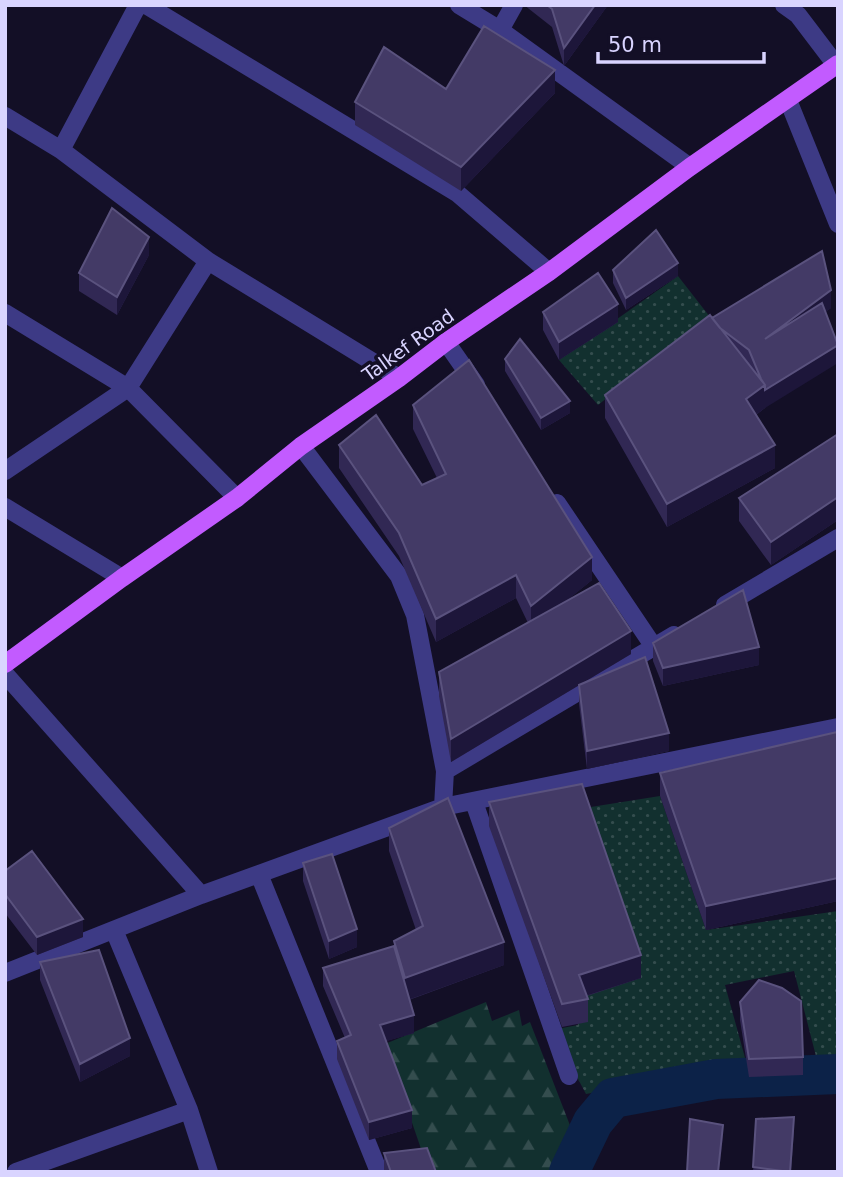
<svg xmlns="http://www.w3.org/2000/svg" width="843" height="1177" font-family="'DejaVu Sans',sans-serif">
	<defs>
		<pattern id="forest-firs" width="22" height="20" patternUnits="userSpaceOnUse" patternTransform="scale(1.75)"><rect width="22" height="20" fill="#12302f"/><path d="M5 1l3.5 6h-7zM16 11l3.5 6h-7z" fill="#344d4e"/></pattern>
		<pattern id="garden-dots" width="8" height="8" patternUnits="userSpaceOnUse" patternTransform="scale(1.75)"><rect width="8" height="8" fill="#12302f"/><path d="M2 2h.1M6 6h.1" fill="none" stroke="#344d4e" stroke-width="1.8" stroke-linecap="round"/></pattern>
	</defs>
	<rect width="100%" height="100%" fill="#130f26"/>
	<!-- forest -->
	<path fill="url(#forest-firs)" d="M486,1002L492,1021L519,1010L522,1026L530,1022L571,1128L549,1172H429L385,1044Z"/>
	<!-- garden -->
	<path fill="url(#garden-dots)" d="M678,276L710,317L598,405L559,360Z
		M660,796L706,930L838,911V1060H817L794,971L725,985L747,1065L586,1094L552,1030L578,1025L569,1001L572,810Z"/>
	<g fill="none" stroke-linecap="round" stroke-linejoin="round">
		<!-- river -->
		<path stroke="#0c2248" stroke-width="40" d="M569,1172L593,1122L613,1098L716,1079L838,1074"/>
		<!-- street -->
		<path stroke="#3d3a85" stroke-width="18" d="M146,5L457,193L549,272
			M459,5L500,30L690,167
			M784,5L798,15L836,65
			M500,30L514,5
			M788,100L838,224
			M5,116L61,150L208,261L399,378
			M61,150L138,5
			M5,313L128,388L237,498
			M446,342L476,385
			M301,446L399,576L415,615L445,771L443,807
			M5,471L128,388L208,261
			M557,503L654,647
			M5,507L122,578
			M725,605L838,538
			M5,674L201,895
			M445,771L674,635
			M474,802L569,1076
			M259,874L379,1172
			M114,930L189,1110L209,1172
			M5,973L201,895L443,807L838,727
			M16,1172L189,1110"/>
		<!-- primary -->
		<path stroke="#c25bff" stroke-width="18" d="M5,664L122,578L237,498L301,446L399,378L446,342L549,272L690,167L838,64"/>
	</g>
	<!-- wall -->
	<path fill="#312854" d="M524,5H608L564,66L552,27Z
		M446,89L555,93L461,191L355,125V102Z
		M149,255L117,315L79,291V273Z
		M613,270L678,276L626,310L613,283Z
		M831,308L825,312L765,408L756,415L775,468L667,527L605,418V395L712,318Z
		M543,312L618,322L559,360L543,330Z
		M505,359L570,413L541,430L505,371Z
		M413,405L592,580L566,601L631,654L451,762L439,696V672L528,623L516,598L436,642L399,556L339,468V445L422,485L437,478L413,429Z
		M838,434V520L771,565L739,521V498Z
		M653,643L759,665L663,686L653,661Z
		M579,685L669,751L587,769L579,704Z
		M838,738V901L706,930L660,796V773Z
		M489,802L641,978L587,996L588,999V1022L562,1027L489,826Z
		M389,828L504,965L409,1000L414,1033L386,1041L412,1128L369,1140L337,1059V1041L345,1038L323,986V968L394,946V941L416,930L389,851Z
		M303,863L357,947L329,959L303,881Z
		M5,871L83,937L37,955L5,913Z
		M40,962L130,1056L80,1082L40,980Z
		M740,1002L803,1057V1075L749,1077L740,1020Z
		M756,1119L794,1130L791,1172H753Z
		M384,1153L436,1172H384Z"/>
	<!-- shaded-wall -->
	<path fill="#1d163a" d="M595,5H608L564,66V48Z
		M555,70V93L461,191V167Z
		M149,237V255L117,315V297Z
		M678,263V276L626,310V298Z
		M831,290V308L765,357V339Z
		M618,304V322L559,360V342Z
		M838,345V363L765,408L746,422V399L765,385Z
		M570,401V413L541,430V418Z
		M775,445V468L667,527V504Z
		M838,497V520L771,565V542Z
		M592,557V580L531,630V606Z
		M516,575V598L436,642V619Z
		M631,631V654L451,762V739Z
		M759,647V665L663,686V668Z
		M669,733V751L587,769V751Z
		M838,878V901L706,930V906Z
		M83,919V937L37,955V937Z
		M357,929V947L329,959V941Z
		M504,942V965L405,1001V978Z
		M641,955V978L579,998V975Z
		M414,1015V1033L380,1043V1025Z
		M130,1038V1056L80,1082V1064Z
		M412,1110V1128L369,1140V1122Z
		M794,1117L791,1172H790Z
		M723,1125V1138L719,1172H718Z"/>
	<!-- building -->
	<path fill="#433a66" stroke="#5a527e" stroke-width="2" d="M547,5H595L564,48L552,9Z
		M484,26L555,70L461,167L355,102L384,47L446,89Z
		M112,208L149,237L117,297L79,273Z
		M656,230L678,263L626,298L613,270Z
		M822,251L831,290L765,339L822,303L838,345L765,390V385L761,379L749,350L720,328L712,318Z
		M598,273L618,304L559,342L543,312Z
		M710,315L765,385L746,399L775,445L667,504L605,395Z
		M520,339L570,401L541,418L505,359Z
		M469,360L592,557L531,606L516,575L436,619L399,533L339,445L376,415L422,485L446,474L413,405Z
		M838,434V497L771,542L739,498Z
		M599,583L631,631L451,739L439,672Z
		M743,590L759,647L663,668L653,643Z
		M645,657L669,733L587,751L579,685Z
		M837,732L838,878L706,906L660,773Z
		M582,784L641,955L579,975L588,999L562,1004L489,802Z
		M448,798L504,942L405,978L394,941L423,926L389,828Z
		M32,851L83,919L37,937L5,894V871Z
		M332,854L357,929L329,941L303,863Z
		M394,946L414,1015L380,1025L412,1110L369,1122L337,1041L351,1035L323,968Z
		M99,950L130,1038L80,1064L40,962Z
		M759,980L782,988L801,1001L803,1057L749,1059L740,1002Z
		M794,1117L790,1172L753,1167L756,1119Z
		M690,1119L723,1125L718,1172H687Z
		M427,1148L436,1172H391L384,1153Z"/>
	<g text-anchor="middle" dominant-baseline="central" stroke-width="7" stroke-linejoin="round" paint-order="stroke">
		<!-- street labels -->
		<g font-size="19" fill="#d9d4ff" stroke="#130f26">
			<text transform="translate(408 345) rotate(-36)">Talkef Road</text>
		</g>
	</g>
	<!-- border -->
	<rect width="843" height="1177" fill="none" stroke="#d9d4ff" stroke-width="14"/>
	<!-- scale -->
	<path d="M598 52v10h166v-10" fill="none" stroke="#d9d4ff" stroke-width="3.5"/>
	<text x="608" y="52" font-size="21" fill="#d9d4ff" stroke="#130f26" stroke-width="5" paint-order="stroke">50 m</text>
</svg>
